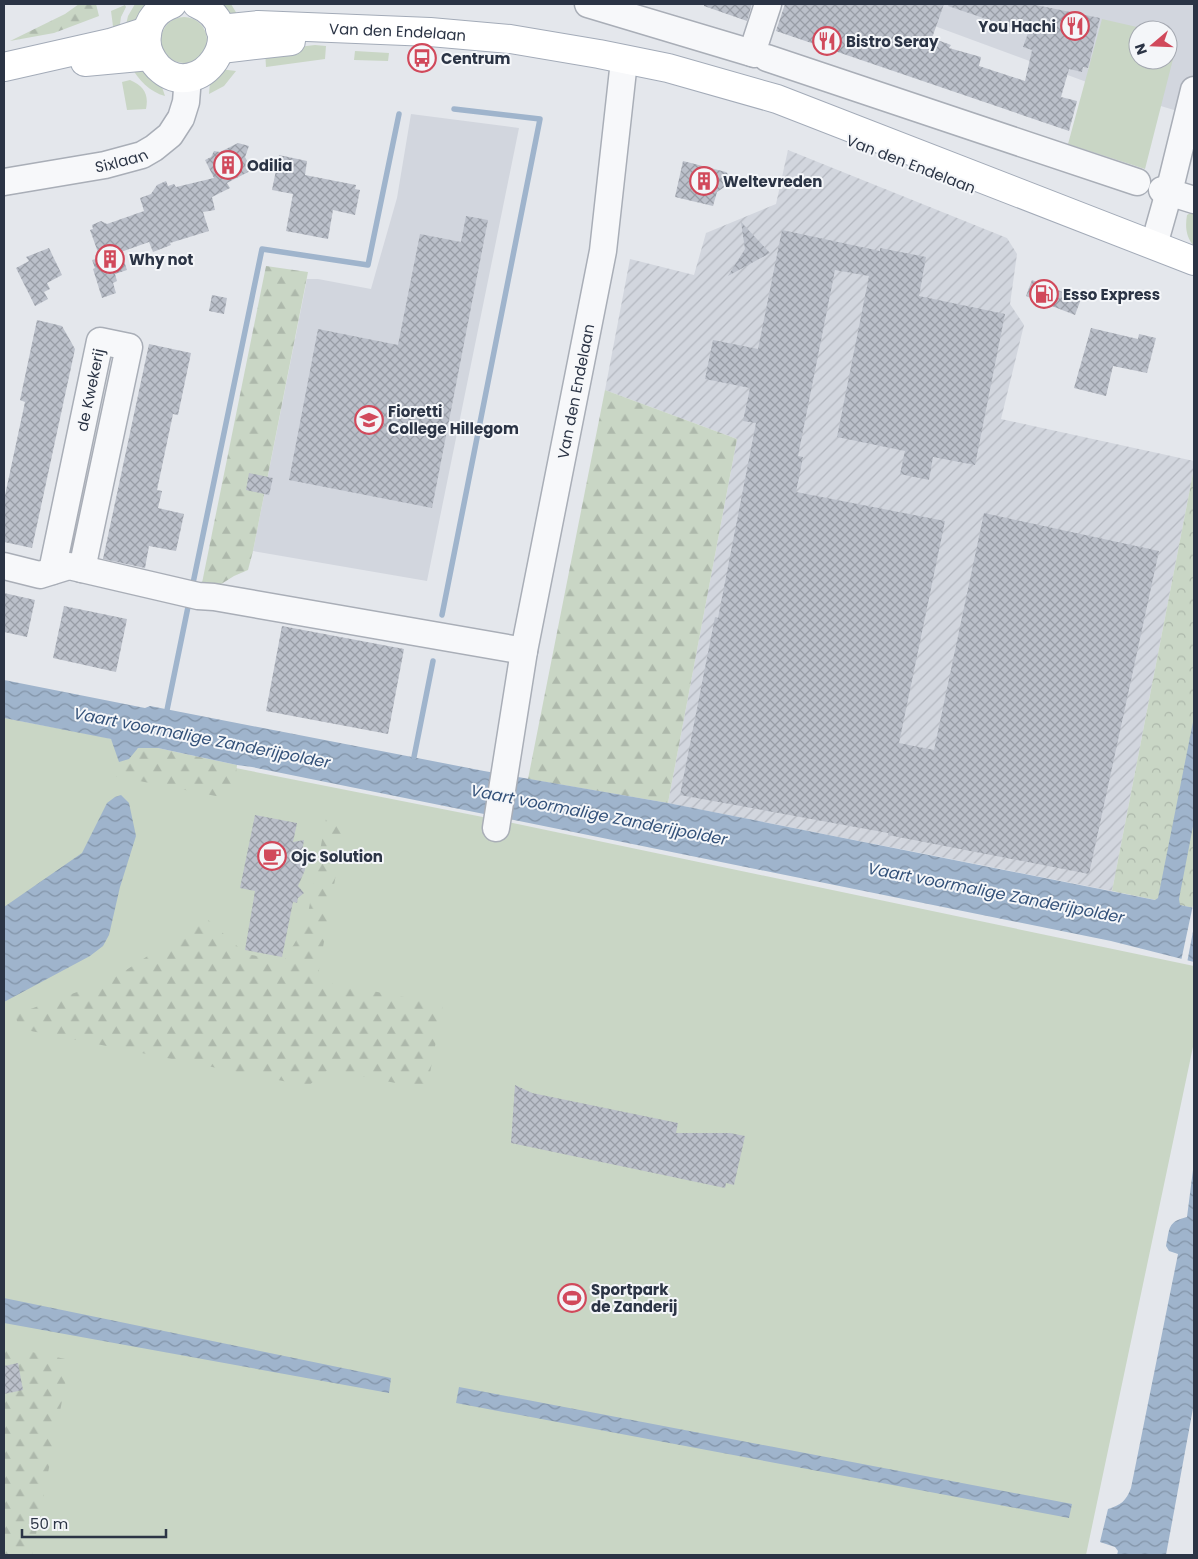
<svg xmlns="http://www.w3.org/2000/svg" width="1198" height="1559" font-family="Poppins,sans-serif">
	<defs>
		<pattern id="industrial-furrows" width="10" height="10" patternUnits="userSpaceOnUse" patternTransform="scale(1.25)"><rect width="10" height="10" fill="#d2d6de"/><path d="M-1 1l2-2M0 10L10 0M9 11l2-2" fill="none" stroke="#b4b8c0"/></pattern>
		<pattern id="forest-firs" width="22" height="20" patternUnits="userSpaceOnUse" patternTransform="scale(1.25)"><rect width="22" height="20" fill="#c9d6c5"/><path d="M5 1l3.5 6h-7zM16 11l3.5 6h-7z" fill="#adb8ab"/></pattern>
		<pattern id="park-crowns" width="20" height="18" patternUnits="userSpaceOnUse" patternTransform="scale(1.25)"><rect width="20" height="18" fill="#c9d6c5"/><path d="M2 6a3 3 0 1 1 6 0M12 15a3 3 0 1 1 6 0" fill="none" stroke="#adb8ab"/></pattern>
		<pattern id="water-waves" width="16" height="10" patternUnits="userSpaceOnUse" patternTransform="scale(1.25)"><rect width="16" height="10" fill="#9fb4cc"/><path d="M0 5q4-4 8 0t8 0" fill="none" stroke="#8293a7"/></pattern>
		<pattern id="building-cross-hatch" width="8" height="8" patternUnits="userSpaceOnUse" patternTransform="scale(1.25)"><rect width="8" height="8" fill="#bbc0ca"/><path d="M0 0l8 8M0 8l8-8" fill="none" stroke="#989da6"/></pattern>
	</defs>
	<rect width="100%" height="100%" fill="#e4e7ec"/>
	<!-- built -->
	<path fill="#d2d6de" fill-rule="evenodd" d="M875,4H1194V116L1111,91ZM1138,30H1168V60H1138Z
		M411,114L519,128L427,581L253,551L307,279H318L371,289L397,198Z"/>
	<!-- industrial -->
	<path fill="url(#industrial-furrows)" d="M788,150L1007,238L1017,254L1010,304L1024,325L1001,419L1194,461V468L1112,891L668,803L737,439L605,390L630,259L694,275L706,233L776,204Z"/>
	<!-- grass -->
	<path fill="#c9d6c5" d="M135,4H154L143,18L125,29L128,16Z
		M213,4H231L240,19H233Z
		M125,5L126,7L121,17L119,31L114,34L111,11Z
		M161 40a23 23 0 1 1 46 0a23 23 0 1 1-46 0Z
		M1102,19L1137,27L1138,60H1168V42L1172,43L1173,59L1145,169L1068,144Z
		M315,45L326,46L325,59L266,67L265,51Z
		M355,51L389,53L388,61L354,60Z
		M134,64L161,84L165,96C150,92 138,80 131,66Z
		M220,69L236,71L224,86L209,94L210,82Z
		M130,80C144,86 149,94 146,109L127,110L122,82Z
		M1194,211V246C1186,237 1185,227 1187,215Z
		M4,718L104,737L111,739L114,744L508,822L1194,966V1042L1086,1555H4Z"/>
	<!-- forest -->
	<path fill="url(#forest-firs)" d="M79,4H96L99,16L54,33L10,41L65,14Z
		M266,266L308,272L253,551L248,570L234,576L218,586L202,583Z
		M605,390L737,439L668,803L528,779Z
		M143,747L158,748L237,765L234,792L231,799L114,776L138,748Z
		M326,819L345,823L317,981L443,1004L427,1089L328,1070L308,1086L21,1029L14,1015L99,984L117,976L206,918L246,954L284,961L306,924Z
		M4,1346L70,1360L32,1555H4Z"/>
	<!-- park -->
	<path fill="url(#park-crowns)" d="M1194,468V908L1112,891Z"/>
	<!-- water -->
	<path fill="url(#water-waves)" d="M4,680L145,708L150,706L484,771L668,803L1155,900L1158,898L1194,717V821L1179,899L1180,905L1194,908V962L1111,941L252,767L237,765L158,748H138L129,759L119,762L111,739L4,718Z
		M121,795L129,803L136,836L120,887L109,935L103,946L90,956L4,1002V907L82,853L107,803L115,797Z
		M1194,1162V1403L1166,1555H1117L1118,1551L1115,1547L1100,1542L1108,1509C1121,1505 1126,1501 1131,1488L1178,1254L1169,1251L1166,1246C1170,1228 1167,1222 1187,1217Z
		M4,1298L391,1378L389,1393L4,1323Z
		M459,1387L1072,1504L1069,1518L456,1403Z"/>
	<!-- pier -->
	<path fill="#e4e7ec" d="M1193,905L1194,926L1187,963L1181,961Z"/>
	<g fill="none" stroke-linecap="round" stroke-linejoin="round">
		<!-- stream -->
		<path stroke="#9fb4cc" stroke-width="5.5" d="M192,588L262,249L368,265L399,114
			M442,615L540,119L454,109
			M167,710L189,602
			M414,757L433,661"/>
	</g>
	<!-- building -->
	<path fill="url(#building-cross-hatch)" d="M704,4H752L747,21L704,6Z
		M785,4H944L932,38L951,45L949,48L981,57L979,66L1025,81L1032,50L1023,47L1028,33L948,6L949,4H1031L1100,18L1088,68L1083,67L1082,72L1069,69L1061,97L1077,101L1069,131L776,31Z
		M238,143L249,146L245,157L252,170L227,183L230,188L212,197L215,210L203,212L209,231L170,243L171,245L153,252L149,242L121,252L127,270L115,274L117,281L113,283L116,293L102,298L93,269L95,268L92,260L100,258L90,230L93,229L92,225L101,221L107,224L144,211L140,198L151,194L157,185L166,181L168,186L174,184L176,187L214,178L205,160L211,157L214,151L220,152Z
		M279,155L307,161L305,175L356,185L355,189L360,190L355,215L333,210L328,239L286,231L293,194L272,190Z
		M683,161L726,172L731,177L729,184L717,192L713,206L675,197Z
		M466,216L488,220L432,508L289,480L318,329L398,345L420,234L461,242Z
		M741,222L770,253L728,276L745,249Z
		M782,230L880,251V248L926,257L919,296L1005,314L975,465L933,457L929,480L900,474L905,451L837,437L869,276L835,270L798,456L803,457L796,492L945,521L899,743L934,750L984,513L1159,551L1089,874L888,835V833L680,795L715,617L718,618L756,423L743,421L750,388L705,379L713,340L758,349Z
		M49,248L62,275L47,283L50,289L44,292L48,299L35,306L16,268L29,261L26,257Z
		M1032,280L1081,299L1075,315L1026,296Z
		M212,295L227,298L224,314L209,311Z
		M37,320L62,326L75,349L32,548L4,542V500L25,402L20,400Z
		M1091,328L1138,339L1139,334L1156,338L1147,373L1113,366L1106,396L1074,388Z
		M149,344L191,353L178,415L173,414L157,490L162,491L158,508L184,514L176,551L149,546L145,568L103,559Z
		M249,473L273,478L269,495L246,490Z
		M4,593L35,600L27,637L4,632Z
		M64,606L127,619L116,672L53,658Z
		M282,626L404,649L388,734L266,711Z
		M255,815L297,823L293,842L304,840L302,852L305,863V870L298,886L304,893L298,898L297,903L293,902L282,957L245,950L255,891L240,888Z
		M515,1085L532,1093L678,1123L676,1133H730L745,1136L734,1185L726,1183L725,1188L511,1143Z
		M18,1363L23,1390L4,1394V1366Z"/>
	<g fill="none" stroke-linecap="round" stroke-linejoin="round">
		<defs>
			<g id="minor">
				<path d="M588,4L755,54"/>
				<path d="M752,53L768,4"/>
				<path d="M767,58L1137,182"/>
				<path id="s1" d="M4,182L105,165L142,155L154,148L170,135L181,118L186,102L188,77"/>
				<path d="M1162,190L1194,200"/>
				<path d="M1154,245L1169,192L1194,90"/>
				<path d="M4,566L40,575L69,566L198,596L214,597L524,651"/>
				<path id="s2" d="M52,571L100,341L129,347L82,569"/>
				<path id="s3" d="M496,828L524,651L603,251L623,70"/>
			</g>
			<g id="major">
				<path d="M172,4C158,9 148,20 147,35C145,47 150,58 158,67C199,107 255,29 197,4"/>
				<path id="s4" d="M220,29L258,25L430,32L510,39L599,54L668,68L777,99L1194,261"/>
				<path d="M221,49L291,41"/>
				<path d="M85,62L150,56"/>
				<path d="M4,67L110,43L147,31"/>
			</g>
		</defs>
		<!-- minor casing -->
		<use href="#minor" stroke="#a9aeb7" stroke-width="29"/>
		<!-- major casing -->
		<use href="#major" stroke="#a3abb8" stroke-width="30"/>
		<!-- minor -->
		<use href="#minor" stroke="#f7f8fa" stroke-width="26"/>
		<!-- major -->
		<use href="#major" stroke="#fff" stroke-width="28"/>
	</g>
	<!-- icons -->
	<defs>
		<symbol id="restaurant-ring" viewBox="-11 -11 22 22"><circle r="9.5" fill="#f4f6f9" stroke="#d1495b" stroke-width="1.5"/><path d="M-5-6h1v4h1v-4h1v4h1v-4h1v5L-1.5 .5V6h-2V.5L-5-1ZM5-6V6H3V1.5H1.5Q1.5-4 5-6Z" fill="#d1495b"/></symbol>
		<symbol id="bus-ring" viewBox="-11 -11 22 22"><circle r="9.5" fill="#f4f6f9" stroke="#d1495b" stroke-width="1.5"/><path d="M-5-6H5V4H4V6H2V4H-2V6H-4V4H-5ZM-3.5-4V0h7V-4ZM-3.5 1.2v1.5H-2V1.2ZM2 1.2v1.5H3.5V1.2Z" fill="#d1495b"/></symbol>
		<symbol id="building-ring" viewBox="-11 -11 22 22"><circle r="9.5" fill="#f4f6f9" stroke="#d1495b" stroke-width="1.5"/><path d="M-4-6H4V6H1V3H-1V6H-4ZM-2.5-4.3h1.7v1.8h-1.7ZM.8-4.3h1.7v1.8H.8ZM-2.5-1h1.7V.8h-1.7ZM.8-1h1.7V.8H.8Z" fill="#d1495b"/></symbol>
		<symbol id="fuel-ring" viewBox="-11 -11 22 22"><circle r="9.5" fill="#f4f6f9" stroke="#d1495b" stroke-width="1.5"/><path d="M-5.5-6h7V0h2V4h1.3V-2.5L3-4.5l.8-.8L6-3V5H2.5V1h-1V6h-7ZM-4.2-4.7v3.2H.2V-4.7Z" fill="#d1495b"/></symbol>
		<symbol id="university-ring" viewBox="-11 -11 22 22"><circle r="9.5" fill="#f4f6f9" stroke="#d1495b" stroke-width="1.5"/><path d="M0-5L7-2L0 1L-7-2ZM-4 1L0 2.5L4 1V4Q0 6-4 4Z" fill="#d1495b"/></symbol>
		<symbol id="cafe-ring" viewBox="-11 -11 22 22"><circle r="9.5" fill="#f4f6f9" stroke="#d1495b" stroke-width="1.5"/><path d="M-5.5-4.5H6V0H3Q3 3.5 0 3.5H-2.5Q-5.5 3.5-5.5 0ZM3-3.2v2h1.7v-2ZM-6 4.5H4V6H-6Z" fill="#d1495b"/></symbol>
		<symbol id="stadium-ring" viewBox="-11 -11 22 22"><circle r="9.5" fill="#f4f6f9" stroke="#d1495b" stroke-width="1.5"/><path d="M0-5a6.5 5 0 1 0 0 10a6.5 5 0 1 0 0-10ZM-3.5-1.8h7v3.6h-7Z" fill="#d1495b"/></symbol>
	</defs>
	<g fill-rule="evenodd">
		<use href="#restaurant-ring" x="1059" y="10" width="32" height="32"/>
		<use href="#restaurant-ring" x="811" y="25" width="32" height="32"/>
		<use href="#bus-ring" x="406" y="42" width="32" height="32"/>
		<use href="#building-ring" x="212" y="149" width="32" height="32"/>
		<use href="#building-ring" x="688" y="165" width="32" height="32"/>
		<use href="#building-ring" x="94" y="243" width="32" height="32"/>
		<use href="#fuel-ring" x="1028" y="278" width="32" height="32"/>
		<use href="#university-ring" x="353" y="404" width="32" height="32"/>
		<use href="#cafe-ring" x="256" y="840" width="32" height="32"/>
		<use href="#stadium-ring" x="556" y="1282" width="32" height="32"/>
	</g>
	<g text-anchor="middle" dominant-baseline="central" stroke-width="4" stroke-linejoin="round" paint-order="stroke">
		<!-- poi labels -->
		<g font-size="15" font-weight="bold" fill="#2b3445" stroke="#f4f6f9" text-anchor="start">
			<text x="1056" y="26" text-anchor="end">You Hachi</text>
			<text x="846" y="41">Bistro Seray</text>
			<text x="441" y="58">Centrum</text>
			<text x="247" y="165">Odilia</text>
			<text x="723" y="181">Weltevreden</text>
			<text x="129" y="259">Why not</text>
			<text x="1063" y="294">Esso Express</text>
			<text x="388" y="411">Fioretti<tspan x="388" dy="17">College Hillegom</tspan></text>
			<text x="291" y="856">Ojc Solution</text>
			<text x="591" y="1289">Sportpark<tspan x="591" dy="17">de Zanderij</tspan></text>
		</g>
		<!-- street labels -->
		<g font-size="15" fill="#2b3445" stroke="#f4f6f9">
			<text stroke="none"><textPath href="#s4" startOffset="178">Van den Endelaan</textPath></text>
			<text stroke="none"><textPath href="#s1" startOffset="119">Sixlaan</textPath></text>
			<text transform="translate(911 164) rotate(21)">Van den Endelaan</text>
			<text stroke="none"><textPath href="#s2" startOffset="185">de Kwekerij</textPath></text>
			<text stroke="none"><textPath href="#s3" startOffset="444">Van den Endelaan</textPath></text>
		</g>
		<!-- water labels -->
		<g font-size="16" font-style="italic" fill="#34527a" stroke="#f4f6f9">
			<text transform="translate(202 738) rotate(11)">Vaart voormalige Zanderijpolder</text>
			<text transform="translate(599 815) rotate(11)">Vaart voormalige Zanderijpolder</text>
			<text transform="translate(996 893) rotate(11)">Vaart voormalige Zanderijpolder</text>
		</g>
	</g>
	<!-- border -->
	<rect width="1198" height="1559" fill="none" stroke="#2b3445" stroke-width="10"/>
	<!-- north arrow -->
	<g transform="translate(1153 45) rotate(251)"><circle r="24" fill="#f4f6f9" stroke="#a4a8b1"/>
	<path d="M0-4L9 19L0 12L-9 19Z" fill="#d1495b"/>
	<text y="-8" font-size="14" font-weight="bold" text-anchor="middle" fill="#2b3445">N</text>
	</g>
	<!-- scale -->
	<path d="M22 1529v8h144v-8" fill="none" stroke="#2b3445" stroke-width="2.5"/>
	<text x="30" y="1529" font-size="15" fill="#2b3445" stroke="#f4f6f9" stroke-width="4" paint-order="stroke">50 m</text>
</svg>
